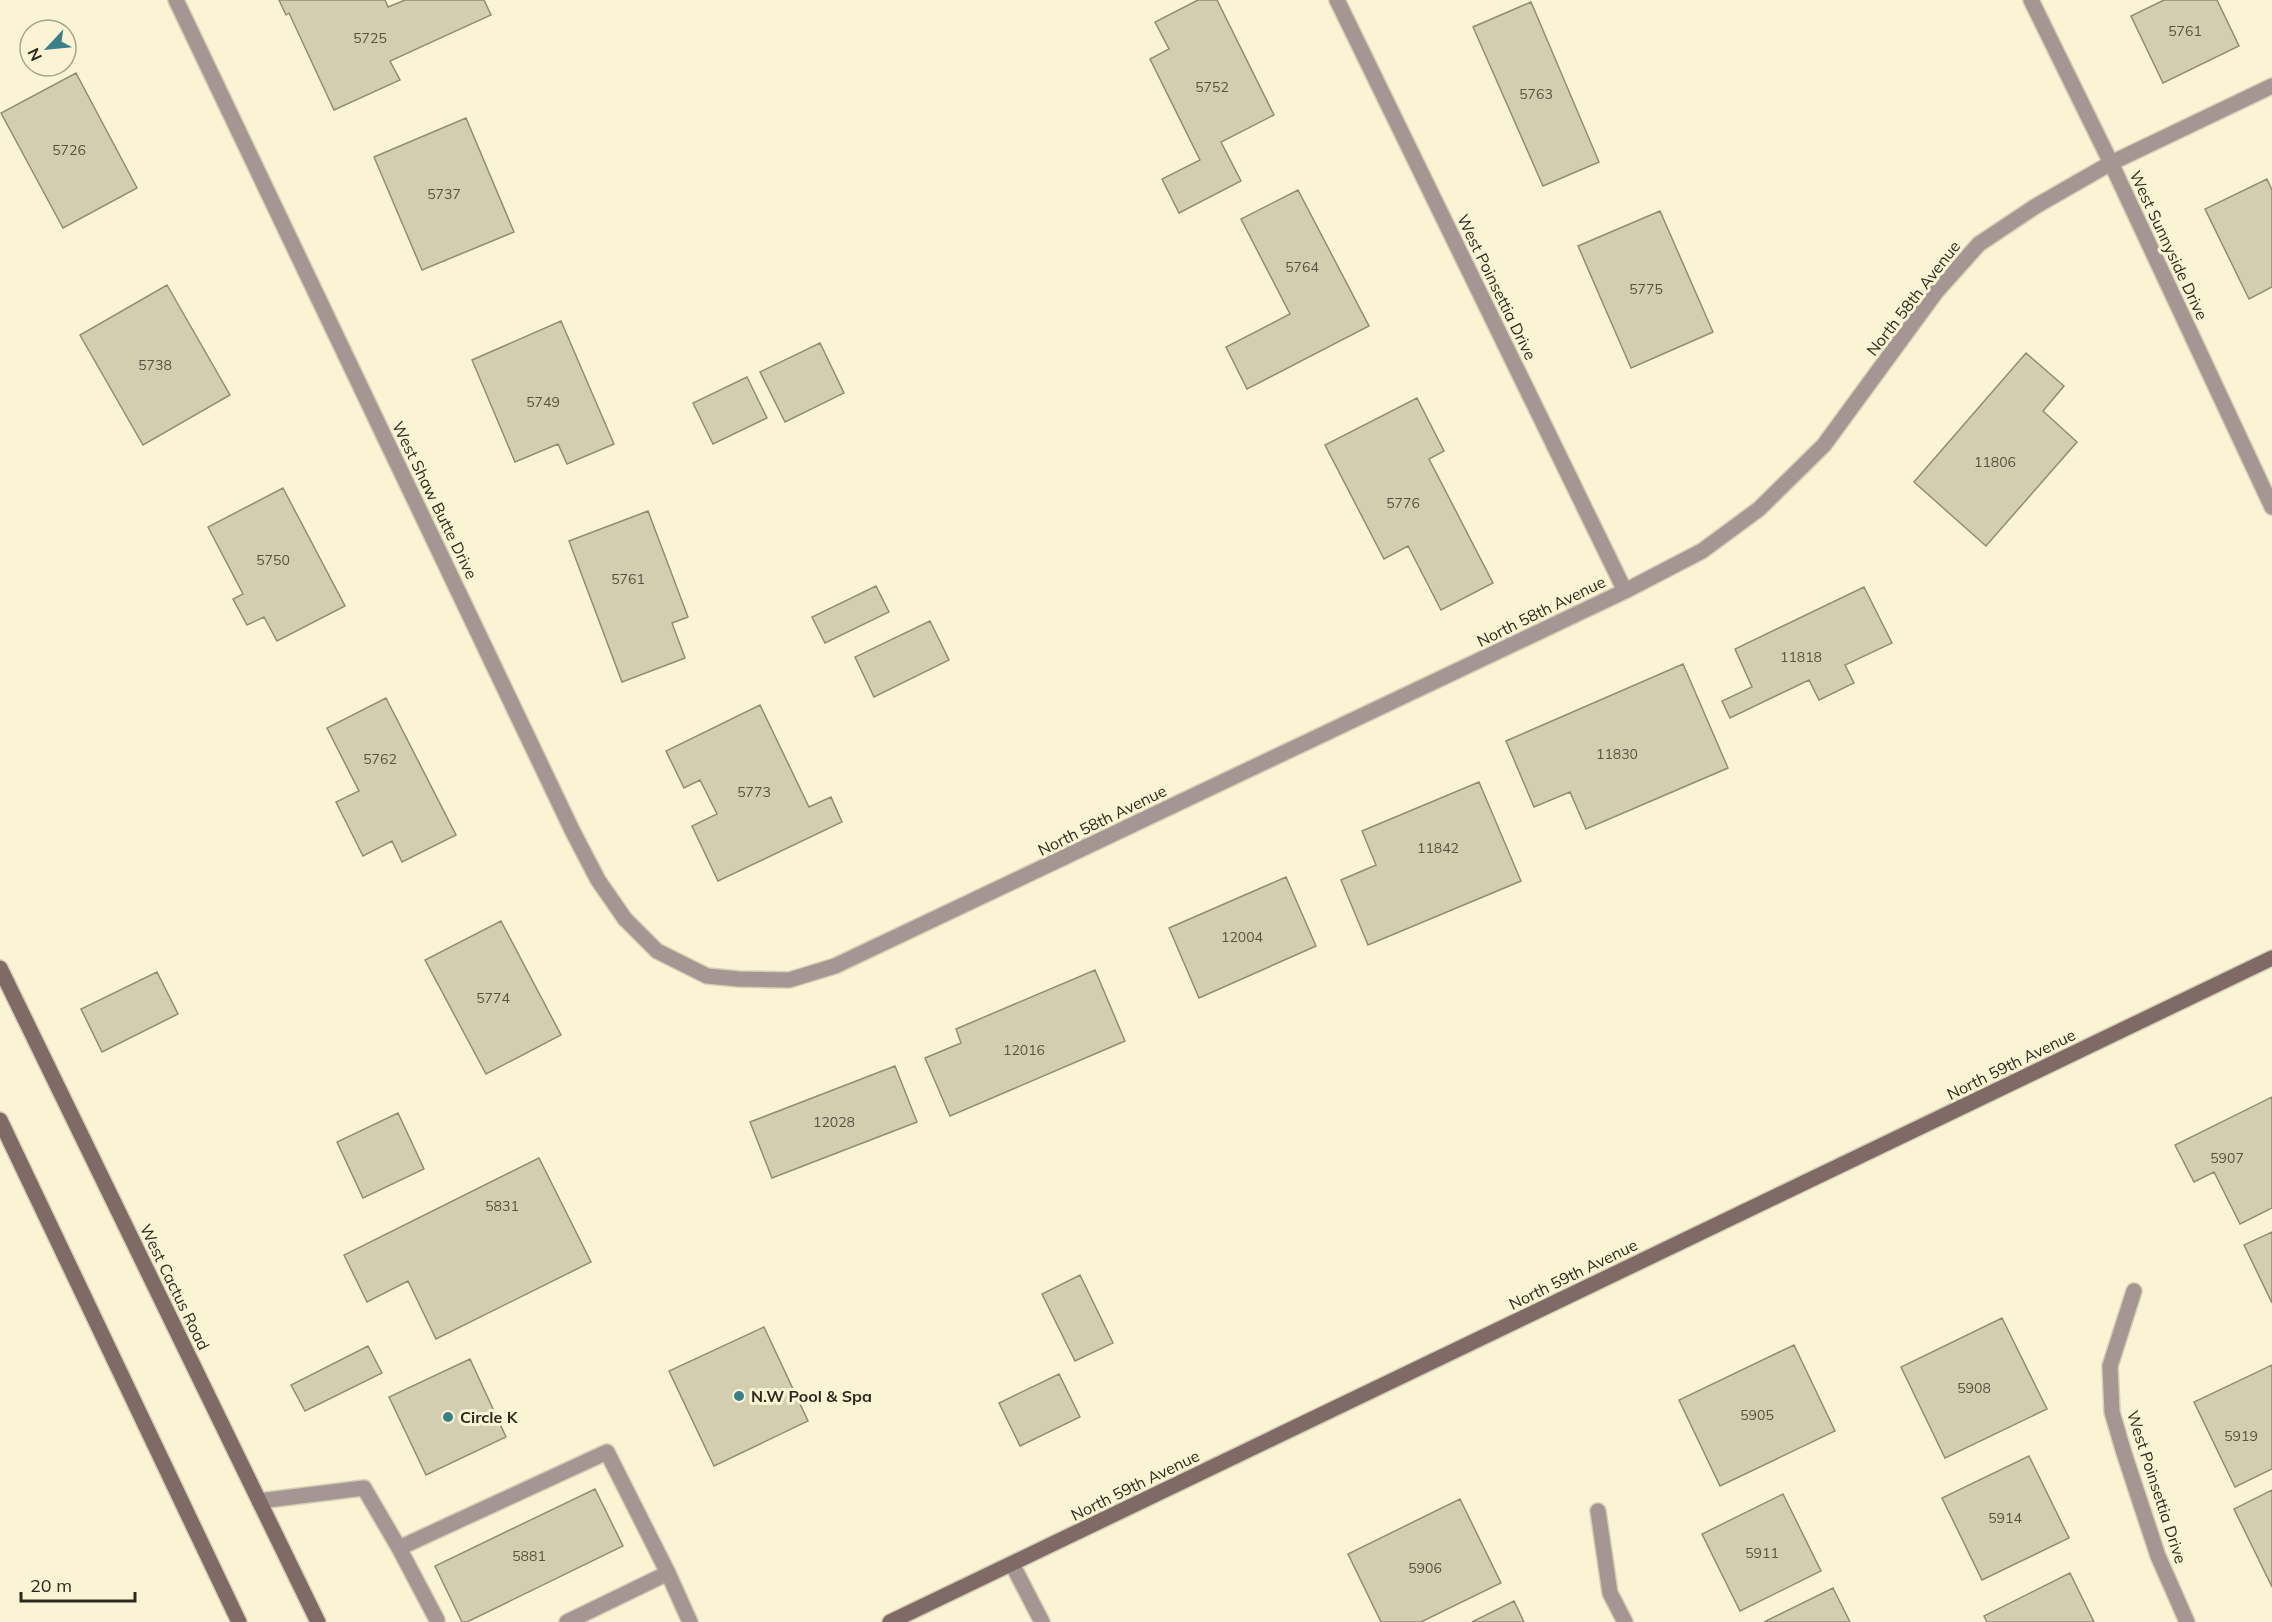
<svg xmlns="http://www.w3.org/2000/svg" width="2272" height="1622" font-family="Mulish,sans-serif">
	<rect width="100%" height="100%" fill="#faf4d5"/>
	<!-- building -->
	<path fill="#d4ceb0" stroke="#928d70" stroke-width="1.5" d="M279,0H385L388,7L405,0H484L491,15L390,61L400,80L334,110L289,13L286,15Z
		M1198,0H1217L1274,115L1221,142L1241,181L1179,213L1162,179L1200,160L1150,59L1169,49L1155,22Z
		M2164,0H2217L2239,46L2163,83L2131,16Z
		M1531,2L1599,162L1543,186L1473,27Z
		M76,73L137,188L63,228L1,113Z
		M466,118L514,232L422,270L374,157Z
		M2267,179L2272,190V287L2249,299L2205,209Z
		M1298,190L1369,326L1247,389L1226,347L1290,314L1241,219Z
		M1660,211L1713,332L1631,368L1578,246Z
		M167,285L230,395L143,445L80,335Z
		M561,321L614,444L567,464L558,444L515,462L472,360Z
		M820,343L844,393L785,422L760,372Z
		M2026,353L2064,386L2043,411L2077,442L1986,546L1914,482Z
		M747,377L767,418L713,444L693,403Z
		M1417,398L1444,451L1429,459L1493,583L1441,610L1408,546L1384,559L1325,445Z
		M283,488L345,606L277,641L264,617L247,625L233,599L243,594L208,527Z
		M648,511L688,617L672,623L685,658L622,682L569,541Z
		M876,586L889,612L825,643L812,617Z
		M1864,587L1892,643L1845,665L1854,683L1819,700L1809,680L1730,718L1722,701L1752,687L1735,649Z
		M930,621L949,660L874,697L855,657Z
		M1683,664L1728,768L1586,829L1570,792L1534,807L1506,741Z
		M386,698L456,835L402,862L392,841L363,856L336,802L359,791L327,728Z
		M760,705L809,807L831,797L842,822L718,881L692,826L717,814L700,780L684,788L666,751Z
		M1479,782L1521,881L1368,945L1341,880L1376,865L1362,831Z
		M1286,877L1316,946L1199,998L1169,928Z
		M501,921L561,1035L486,1074L425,960Z
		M1095,970L1125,1041L950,1116L925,1058L961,1043L956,1029Z
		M157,972L178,1014L102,1052L81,1009Z
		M895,1066L917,1122L772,1178L750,1122Z
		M2272,1097V1208L2240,1224L2214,1172L2194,1182L2175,1145Z
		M398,1113L424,1169L363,1198L337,1142Z
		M539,1158L591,1262L436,1339L408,1281L367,1302L344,1255Z
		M2272,1232V1303L2244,1245Z
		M1080,1275L1113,1343L1075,1361L1042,1294Z
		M2002,1318L2047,1409L1945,1458L1901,1367Z
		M764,1327L808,1421L714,1466L669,1371Z
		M1794,1345L1835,1431L1720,1486L1679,1400Z
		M368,1346L382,1373L305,1411L291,1385Z
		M470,1359L506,1437L426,1475L389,1397Z
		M2272,1365V1469L2235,1487L2194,1402Z
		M1059,1374L1080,1417L1020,1446L999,1403Z
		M2029,1456L2069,1538L1982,1580L1942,1498Z
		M595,1489L623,1546L467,1622H462L435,1566Z
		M2272,1490V1587L2234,1509Z
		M1783,1494L1821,1571L1740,1611L1702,1534Z
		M1460,1499L1501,1583L1421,1622H1381L1348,1554Z
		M2070,1573L2094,1622H1987L1984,1616Z
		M1833,1588L1850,1622H1764Z
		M1514,1601L1524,1622H1472Z"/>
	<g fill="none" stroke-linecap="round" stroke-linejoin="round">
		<defs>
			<path id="service" d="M259,1501L364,1488L399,1548L607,1452L668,1573L690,1622
				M399,1548L437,1620
				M1012,1564L1042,1622
				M567,1622L668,1573"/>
			<path id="minor" d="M176,0L573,832L598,880L625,919L657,951L707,976L739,979L789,980L835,966L1625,591L1702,551L1759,509L1824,445L1936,292L1979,244L2036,206L2111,163L2272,86
				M1337,0L1625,591
				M2031,0L2111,163L2272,507
				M2134,1291L2110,1366L2112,1412L2124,1453L2158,1556L2187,1622
				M1598,1511L1610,1593L1625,1622"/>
			<path id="secondary" d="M0,968L318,1622
				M0,1120L239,1622
				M890,1622L2272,958"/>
		</defs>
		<!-- service casing -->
		<use href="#service" stroke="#d5d0b4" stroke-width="18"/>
		<!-- minor casing -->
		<use href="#minor" stroke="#d5d0b4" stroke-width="18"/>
		<!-- secondary casing -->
		<use href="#secondary" stroke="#d5d0b4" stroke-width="18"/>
		<!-- service -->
		<use href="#service" stroke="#a59694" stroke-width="15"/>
		<!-- minor -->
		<use href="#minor" stroke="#a59694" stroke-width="15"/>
		<!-- secondary -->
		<use href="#secondary" stroke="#806a66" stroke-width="15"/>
	</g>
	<!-- markers -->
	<g fill="#398089" stroke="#faf4d5" stroke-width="2">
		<circle cx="739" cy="1396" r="6"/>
		<circle cx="448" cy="1417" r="6"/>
	</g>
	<g text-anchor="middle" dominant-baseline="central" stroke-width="6" stroke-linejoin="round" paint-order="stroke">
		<!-- number labels -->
		<g font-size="14" fill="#565343">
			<text x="2185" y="31">5761</text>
			<text x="370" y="38">5725</text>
			<text x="1212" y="87">5752</text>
			<text x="1536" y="94">5763</text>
			<text x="69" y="150">5726</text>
			<text x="444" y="194">5737</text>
			<text x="1302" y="267">5764</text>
			<text x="1646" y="289">5775</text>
			<text x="155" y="365">5738</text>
			<text x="543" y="402">5749</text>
			<text x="1995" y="462">11806</text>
			<text x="1403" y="503">5776</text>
			<text x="273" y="560">5750</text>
			<text x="628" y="579">5761</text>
			<text x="1801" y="657">11818</text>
			<text x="1617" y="754">11830</text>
			<text x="380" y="759">5762</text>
			<text x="754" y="792">5773</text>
			<text x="1438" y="848">11842</text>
			<text x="1242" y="937">12004</text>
			<text x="493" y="998">5774</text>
			<text x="1024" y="1050">12016</text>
			<text x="834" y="1122">12028</text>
			<text x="2227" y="1158">5907</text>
			<text x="502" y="1206">5831</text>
			<text x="1974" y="1388">5908</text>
			<text x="1757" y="1415">5905</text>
			<text x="2241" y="1436">5919</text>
			<text x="2005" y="1518">5914</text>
			<text x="1762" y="1553">5911</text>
			<text x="529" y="1556">5881</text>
			<text x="1425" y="1568">5906</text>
		</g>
		<!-- street labels -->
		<g font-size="16" fill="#2c2a1f" stroke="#faf4d5">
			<text transform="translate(2169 245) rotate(65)">West Sunnyside Drive</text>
			<text transform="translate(1497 287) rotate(64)">West Poinsettia Drive</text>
			<text transform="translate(1913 298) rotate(-52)">North 58th Avenue</text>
			<text transform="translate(435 500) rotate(64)">West Shaw Butte Drive</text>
			<text transform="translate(1541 611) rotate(-26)">North 58th Avenue</text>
			<text transform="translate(1102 820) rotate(-26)">North 58th Avenue</text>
			<text transform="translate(2011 1064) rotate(-26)">North 59th Avenue</text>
			<text transform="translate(1573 1274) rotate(-26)">North 59th Avenue</text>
			<text transform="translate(175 1287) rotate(64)">West Cactus Road</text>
			<text transform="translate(1135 1485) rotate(-26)">North 59th Avenue</text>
			<text transform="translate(2157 1487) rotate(72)">West Poinsettia Drive</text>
		</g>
		<!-- poi labels -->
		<g font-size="16" font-weight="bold" fill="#2c2a1f" stroke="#faf4d5" text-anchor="start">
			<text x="751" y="1396">N.W Pool &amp; Spa</text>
			<text x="460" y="1417">Circle K</text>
		</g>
	</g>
	<!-- north arrow -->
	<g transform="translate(48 48) rotate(244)"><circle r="28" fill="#faf4d5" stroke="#a8a38c" stroke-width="1.5"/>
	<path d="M0-4.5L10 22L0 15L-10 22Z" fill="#398089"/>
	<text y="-9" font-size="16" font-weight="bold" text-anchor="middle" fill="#2c2a1f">N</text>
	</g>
	<!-- scale -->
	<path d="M21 1592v9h114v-9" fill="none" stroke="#2c2a1f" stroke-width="3"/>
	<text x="30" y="1592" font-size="18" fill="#2c2a1f" stroke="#faf4d5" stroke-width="4.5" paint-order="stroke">20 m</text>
</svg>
